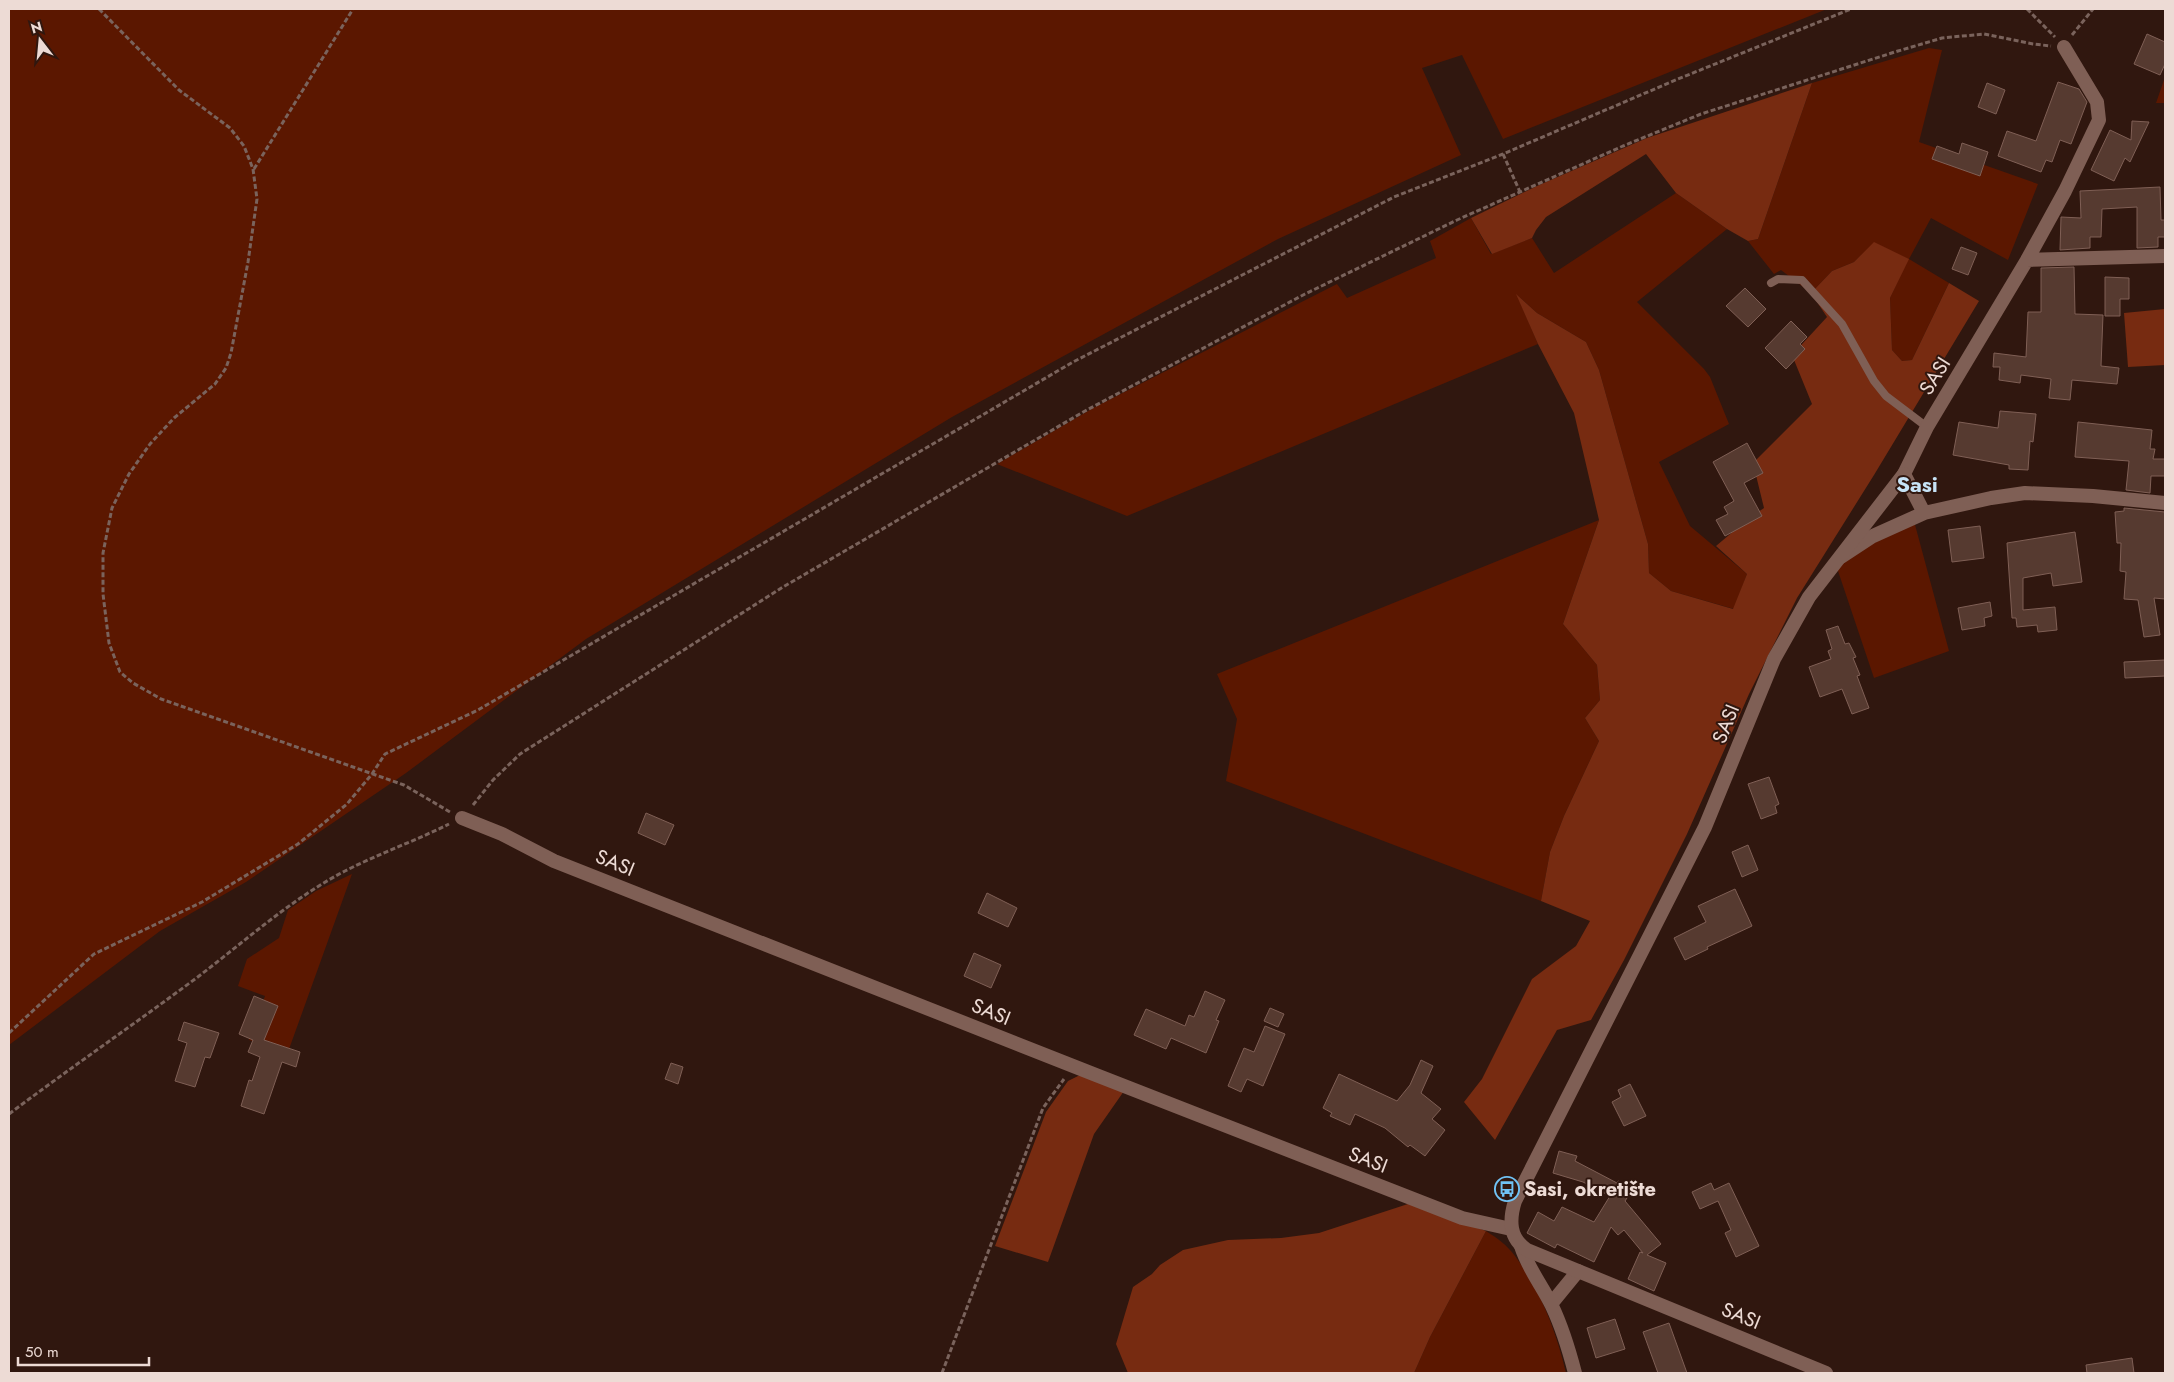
<svg xmlns="http://www.w3.org/2000/svg" width="2174" height="1382" font-family="Jost,sans-serif">
	<rect width="100%" height="100%" fill="#30170f"/>
	<!-- green -->
	<path fill="#5b1700" d="M9,9H1827L1503,139L1462,55L1422,68L1461,155L1278,239L952,417L586,639L406,773L246,882L160,931L9,1045Z
		M1929,48L1942,50L1919,142L2038,184L2008,260L1931,218L1909,259L1949,283L1912,360L1902,361L1892,350L1890,298L1908,259L1874,243L1854,262L1832,271L1811,293L1781,270L1774,274L1748,241L1758,239L1812,83Z
		M2165,77V103H2156Z
		M1676,193L1727,229L1637,302L1704,369L1710,377L1729,424L1659,462L1690,526L1747,574L1734,609L1671,591L1649,573L1648,544L1599,370L1586,342L1537,313L1517,295L1538,344L1127,516L997,464L1095,407L1337,284L1347,298L1436,258L1430,241L1471,218L1491,254L1532,238L1554,273Z
		M1599,520L1563,624L1597,665L1600,700L1585,718L1599,741L1564,816L1550,852L1541,901L1226,781L1237,719L1217,674Z
		M1914,521L1949,651L1874,678L1837,568L1851,554Z
		M352,874L288,1052L249,1040L265,996L238,986L247,959L279,938L288,910L316,891Z
		M1486,1231C1497,1238 1507,1245 1515,1256C1540,1288 1557,1334 1566,1373H1414L1430,1337Z"/>
	<!-- forest -->
	<path fill="#772b11" d="M1812,83L1758,239L1748,241L1727,229L1676,193L1646,154L1546,217L1536,230L1532,238L1492,254L1471,218L1537,186L1647,138Z
		M1874,242L1909,259L1890,298L1892,350L1902,361L1912,360L1949,283L1979,301L1874,475L1797,598L1749,694L1687,834L1624,960L1591,1020L1557,1030L1495,1140L1464,1102L1482,1079L1532,979L1576,946L1590,921L1541,901L1550,852L1564,816L1599,741L1585,718L1600,700L1597,665L1563,624L1599,520L1574,413L1538,344L1516,294L1537,313L1586,342L1599,370L1648,544L1649,573L1671,591L1733,609L1747,574L1716,546L1748,519L1764,508L1753,463L1812,404L1792,355L1827,317L1811,293L1832,271L1854,262Z
		M2165,309V365L2128,367L2124,313Z
		M1080,1075L1124,1091L1094,1134L1048,1262L995,1246L1046,1112L1068,1081Z
		M1411,1203L1486,1231L1430,1337L1414,1373H1128L1116,1344L1133,1287L1152,1274L1160,1265L1183,1250L1228,1240L1281,1238L1319,1233Z"/>
	<!-- building -->
	<path fill="#563a30" stroke="#7f5f55" d="M2147,34L2165,42V64L2160,75L2134,64Z
		M2058,82L2079,89L2087,102L2071,144L2060,140L2052,162L2046,160L2041,172L1998,156L2007,131L2036,141Z
		M1987,83L2005,90L1996,114L1978,107Z
		M2132,121L2149,122L2130,162L2125,158L2114,181L2091,170L2110,130L2131,140Z
		M1962,143L1988,152L1980,176L1932,159L1937,146L1959,154Z
		M2160,187L2161,220H2165V237H2158V247L2137,248V207L2102,209L2101,237H2090V248L2060,250L2061,217L2081,218L2080,191Z
		M1961,247L1977,253L1968,275L1952,269Z
		M2074,267L2075,314L2103,315L2101,366L2119,368L2117,384L2072,380L2070,400L2049,398L2051,379L2021,375L2020,383L1999,380L2000,367H1993L1994,353L2026,357L2028,312H2041V268Z
		M2105,277L2129,278V299H2120V316H2105Z
		M1745,288L1766,309L1748,327L1726,306Z
		M1791,321L1807,337L1800,344L1805,349L1786,369L1765,348Z
		M2000,411L2036,414L2033,442L2030,441L2028,470L2009,469V465L1953,455L1959,422L1998,428Z
		M2078,422L2152,430L2150,449H2155L2153,459H2165V476H2151L2150,493L2126,490L2129,461L2075,457Z
		M1747,443L1763,473L1744,483L1762,516L1725,536L1716,520L1728,514L1724,507L1734,501L1713,462Z
		M2124,508L2165,512V599L2154,598L2160,635L2144,637L2138,600L2124,599L2126,572L2120,571L2121,543H2117L2115,512L2124,511Z
		M1980,526L1984,558L1952,562L1948,530Z
		M2075,532L2082,582L2053,586L2051,573L2023,578V610L2055,607L2057,630L2038,632L2037,625L2017,627L2016,618H2012L2007,543Z
		M1990,602L1992,616L1984,618L1985,626L1962,630L1958,608Z
		M1838,626L1845,644L1849,643L1856,657L1853,658L1860,675L1857,676L1869,708L1852,714L1842,689L1820,697L1809,667L1831,659L1828,651L1832,649L1826,630Z
		M2165,660V676L2125,678L2124,662Z
		M1769,777L1779,804L1775,806L1777,813L1761,819L1748,784Z
		M646,813L674,825L665,845L638,833Z
		M1748,845L1758,870L1742,877L1732,852Z
		M1735,889L1752,926L1707,947L1708,949L1685,960L1674,938L1706,922L1698,906Z
		M987,893L1017,908L1008,927L978,913Z
		M974,953L1001,965L991,988L964,976Z
		M1205,991L1225,1000L1216,1020L1219,1021L1206,1053L1171,1038L1166,1049L1134,1035L1146,1009L1185,1026L1189,1015L1194,1017Z
		M254,996L278,1006L264,1040L300,1052L296,1067L282,1062L264,1114L241,1106L249,1080L252,1081L260,1057L248,1052L253,1040L239,1034Z
		M1270,1008L1284,1014L1278,1027L1264,1021Z
		M184,1022L219,1033L210,1058L205,1057L195,1087L175,1081L187,1043L178,1040Z
		M1265,1026L1285,1034L1263,1086L1247,1079L1241,1092L1228,1086L1244,1048L1254,1052Z
		M1421,1060L1433,1066L1421,1093L1441,1109L1432,1119L1445,1130L1425,1156L1410,1145L1408,1147L1385,1128L1355,1114L1350,1125L1330,1116L1332,1113L1323,1108L1339,1074L1397,1101L1410,1085Z
		M671,1063L683,1067L678,1084L665,1079Z
		M1630,1084L1646,1116L1624,1126L1612,1102L1621,1097L1618,1090Z
		M1559,1151L1577,1156L1575,1161L1617,1183L1618,1181L1633,1189L1625,1201L1661,1244L1647,1255L1666,1263L1654,1291L1628,1279L1640,1252L1643,1253L1624,1230L1618,1235L1611,1227L1594,1262L1557,1244L1555,1248L1527,1233L1538,1212L1554,1221L1562,1207L1594,1222L1610,1196L1583,1182L1553,1173Z
		M1711,1183L1714,1190L1729,1183L1759,1246L1736,1257L1725,1233L1731,1230L1718,1201L1700,1209L1692,1192Z
		M1615,1319L1625,1349L1596,1358L1587,1328Z
		M1669,1323L1687,1373H1658L1643,1332Z
		M2132,1358L2134,1373H2087L2086,1365Z"/>
	<g fill="none" stroke-linecap="round" stroke-linejoin="round">
		<!-- path -->
		<path stroke="#7a635c" stroke-width="3" stroke-dasharray="5 2.5" stroke-linecap="butt" d="M99,9L179,90L230,128L244,146L253,169L257,199L248,262L231,353L226,368L215,384L174,418L150,444L129,474L112,508L103,553V594L109,643L120,672L133,683L161,699L404,785L450,812
			M2027,9L2055,37
			M2072,35L2093,9
			M1503,154L1520,192
			M254,169L353,9
			M473,805L493,780L520,754L783,587L1085,411L1305,294L1457,220L1623,146L1701,114L1898,51L1942,38L1984,34L2033,44L2051,46
			M9,1033L94,954L202,902L298,844L347,804L372,774L385,754L478,710L1073,362L1394,197L1503,154L1678,79L1851,9
			M9,1114C69,1069 130,1027 191,982C241,945 289,900 345,871C378,854 415,841 449,824
			M942,1373L1043,1108L1064,1079"/>
		<!-- service -->
		<path stroke="#7f5f55" stroke-width="8" d="M1771,283L1778,279L1802,280L1842,324L1874,381L1886,396L1927,427"/>
		<!-- minor -->
		<path stroke="#7f5f55" stroke-width="14" d="M2027,260L2165,256
			M1924,513L1904,474L1927,427L2027,260L2065,191L2099,120L2097,102L2064,47
			M1841,557L1873,536L1924,513L1991,498L2025,493L2093,496L2165,503
			M462,818L502,834L554,861L1096,1075L1462,1218L1511,1229
			M1521,1246C1528,1269 1542,1285 1552,1306C1562,1327 1569,1350 1575,1373
			M1551,1304L1578,1271"/>
		<!-- secondary -->
		<path stroke="#7f5f55" stroke-width="14" d="M1826,1373L1527,1250C1509,1238 1509,1220 1515,1201L1705,827L1774,659L1809,597L1904,474"/>
	</g>
	<!-- icons -->
	<defs>
		<symbol id="bus-ring" viewBox="-11 -11 22 22"><circle r="9.5" fill="#30170f" stroke="#70c2f4" stroke-width="1.5"/><path d="M-5-6H5V4H4V6H2V4H-2V6H-4V4H-5ZM-3.5-4V0h7V-4ZM-3.5 1.2v1.5H-2V1.2ZM2 1.2v1.5H3.5V1.2Z" fill="#70c2f4"/></symbol>
	</defs>
	<g fill-rule="evenodd">
		<use href="#bus-ring" x="1493" y="1175" width="28" height="28"/>
	</g>
	<g text-anchor="middle" dominant-baseline="central" stroke-width="4" stroke-linejoin="round" paint-order="stroke">
		<!-- street labels -->
		<g font-size="20" fill="#eddbd5" stroke="#30170f">
			<text transform="translate(1935 376) rotate(-58)">SASI</text>
			<text transform="translate(1726 724) rotate(-68)">SASI</text>
			<text transform="translate(615 863) rotate(22)">SASI</text>
			<text transform="translate(991 1012) rotate(22)">SASI</text>
			<text transform="translate(1368 1160) rotate(21)">SASI</text>
			<text transform="translate(1741 1316) rotate(22)">SASI</text>
		</g>
		<!-- poi labels -->
		<g font-size="20" font-weight="bold" fill="#eddbd5" stroke="#30170f" text-anchor="start">
			<text x="1524" y="1189">Sasi, okretište</text>
		</g>
		<!-- quarter labels -->
		<g font-size="22" font-weight="bold" fill="#c7e3f6" stroke="#30170f">
			<text x="1917" y="484">Sasi</text>
		</g>
	</g>
	<!-- border -->
	<rect width="2174" height="1382" fill="none" stroke="#eddbd5" stroke-width="20"/>
	<!-- north arrow -->
	<g transform="translate(40 40) rotate(344)" stroke="#30170f" stroke-width="4" paint-order="stroke">
	<path d="M0-4L9 19L0 12L-9 19Z" fill="#eddbd5"/>
	<text y="-8" font-size="14" font-weight="bold" text-anchor="middle" fill="#eddbd5">N</text>
	</g>
	<!-- scale -->
	<path d="M18 1357v8h131v-8" fill="none" stroke="#eddbd5" stroke-width="2.5"/>
	<text x="25" y="1357" font-size="15" fill="#eddbd5" stroke="#30170f" stroke-width="4" paint-order="stroke">50 m</text>
</svg>
